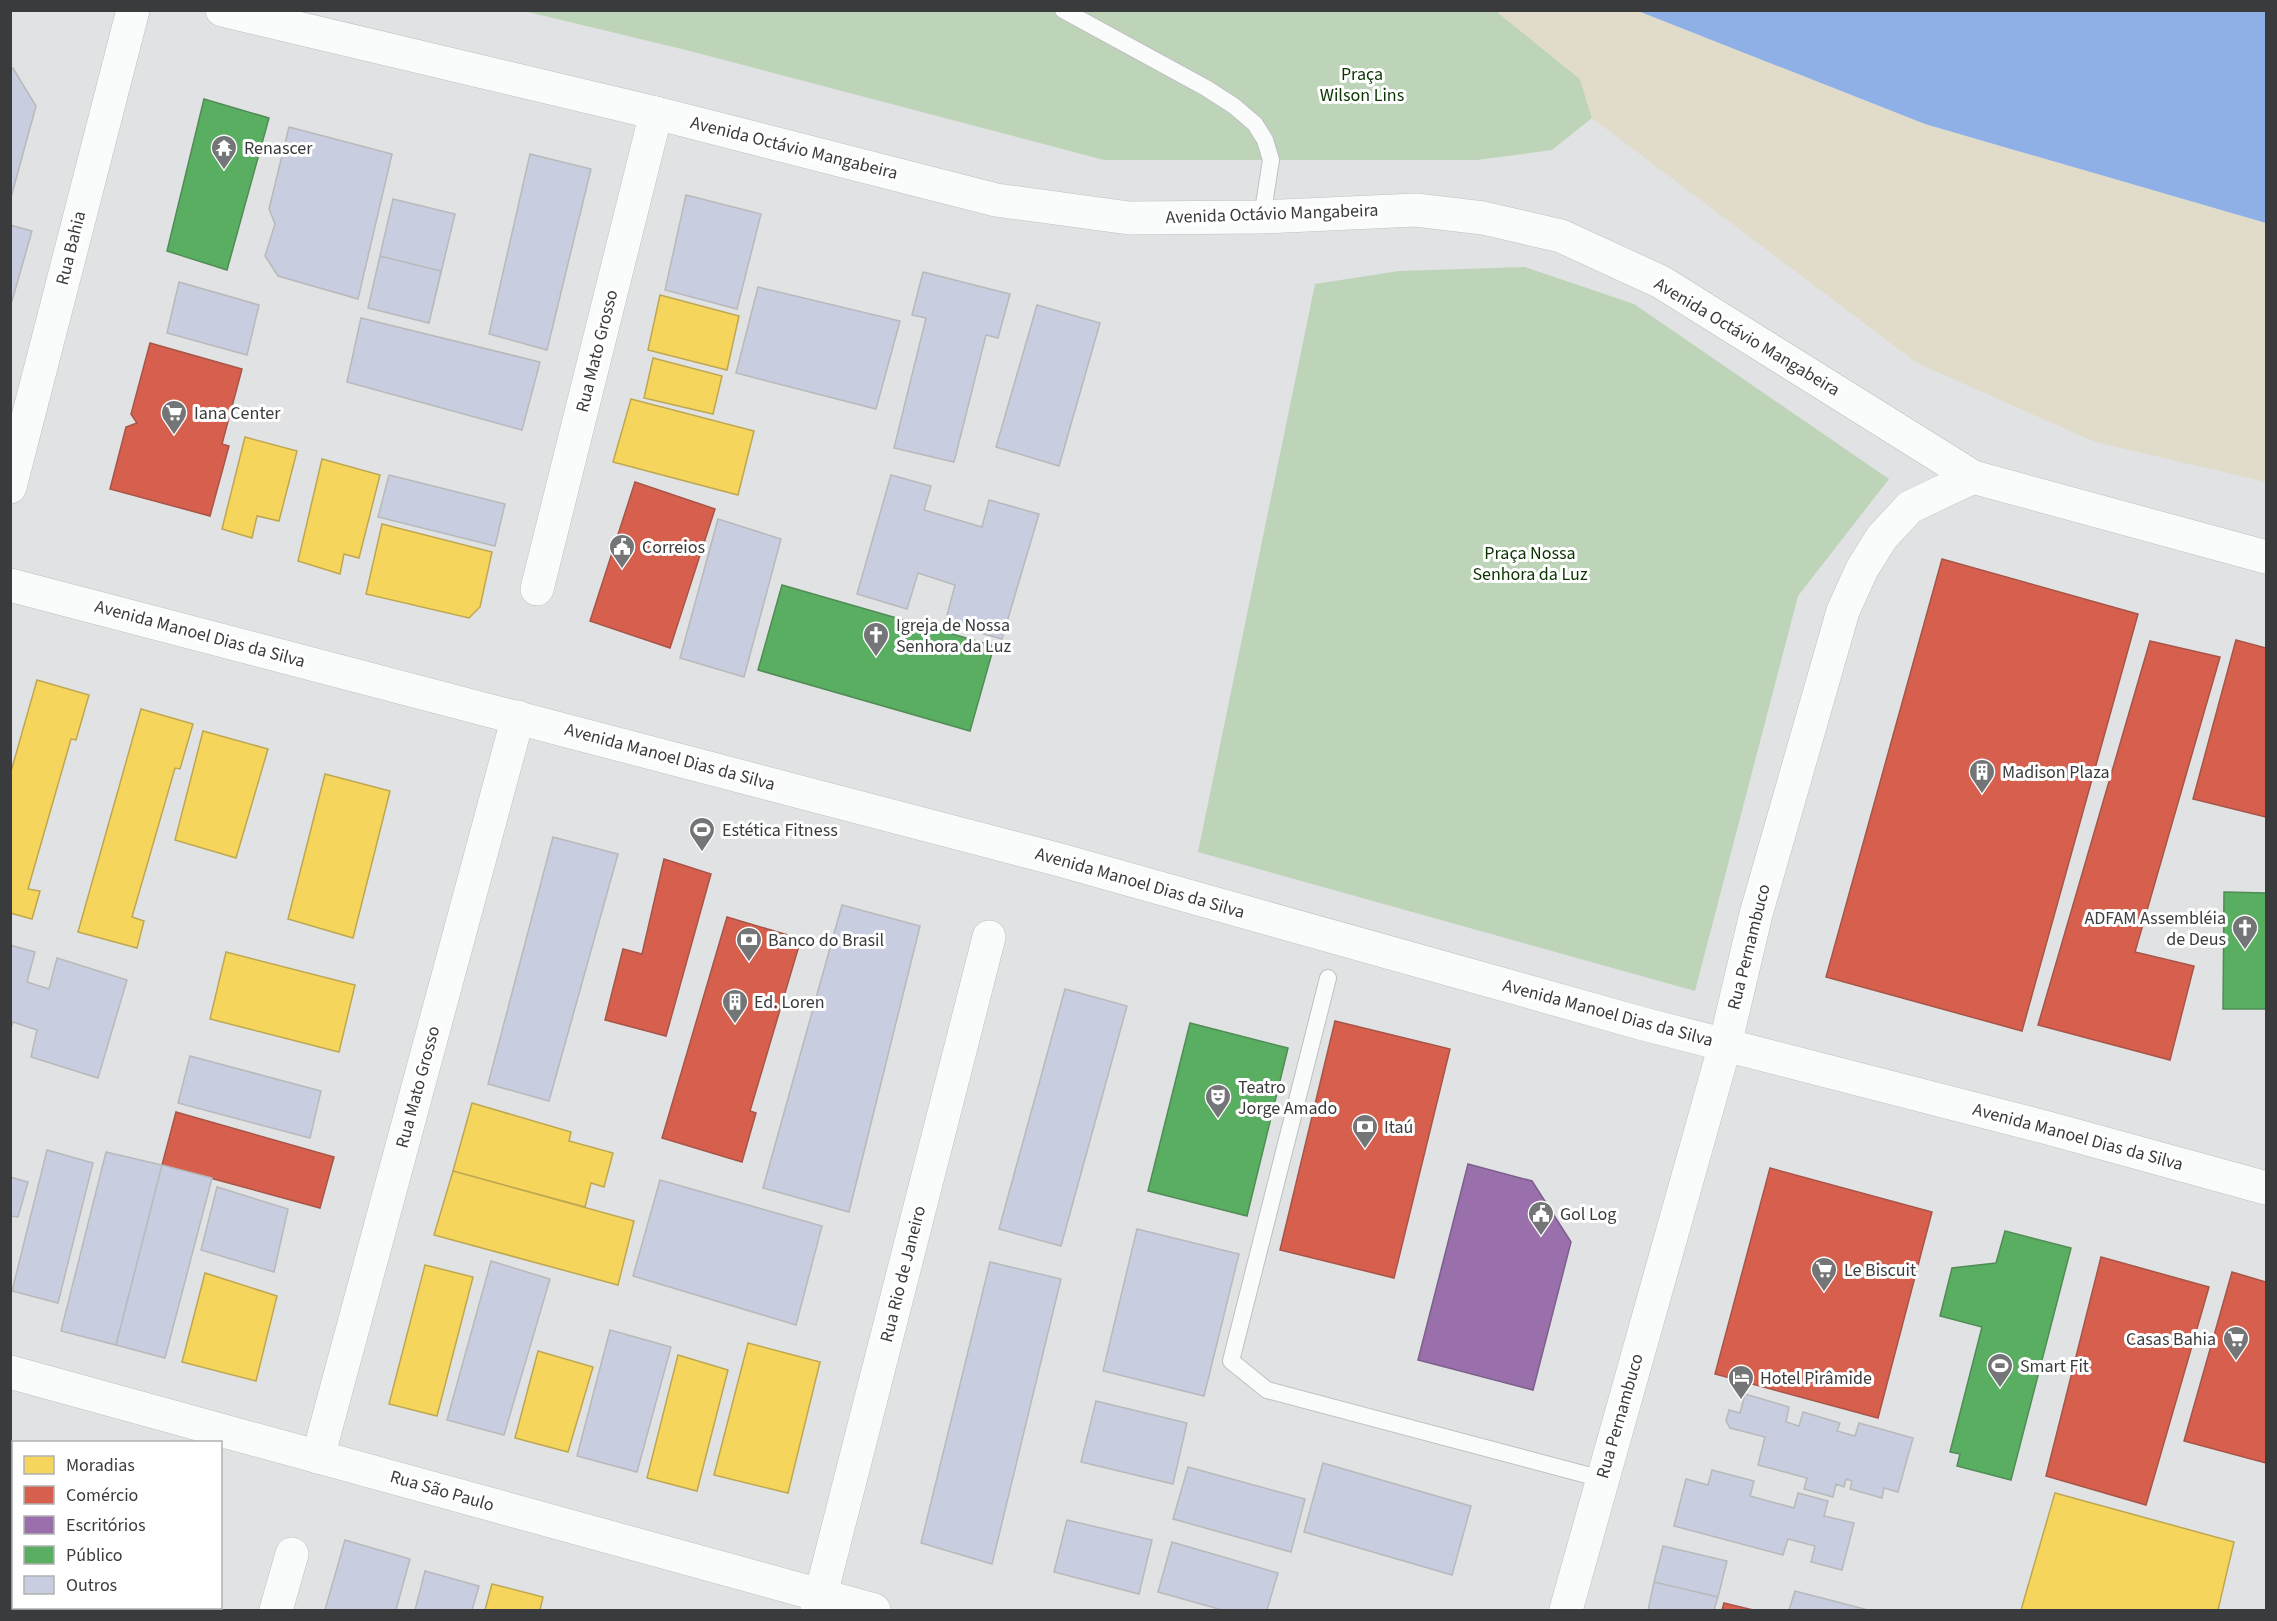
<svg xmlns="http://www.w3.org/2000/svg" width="2277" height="1621" font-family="'Source Sans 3',sans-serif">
	<rect width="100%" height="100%" fill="#e1e2e3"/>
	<!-- green -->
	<path fill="#bed4b9" d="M524,11H1496L1580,79L1592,118L1552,150L1477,160H1104L690,51Z
		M1525,267L1634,304L1889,479L1798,596L1695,991L1198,852L1315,284L1399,271Z"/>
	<!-- sand -->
	<path fill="#e1dcc9" d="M1496,11H1638L1925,124L2266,223V482L2095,442L1917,363L1592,118L1580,79Z"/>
	<!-- water -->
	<path fill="#8eb0e7" d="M1638,11H2266V223L1925,124Z"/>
	<!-- homes -->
	<path fill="#f6d55c" stroke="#bea752" stroke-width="1.5" d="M660,295L739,316L727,370L648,350Z
		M653,358L722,376L713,414L644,398Z
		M631,399L754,431L738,495L613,462Z
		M245,437L297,451L279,521L257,516L252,538L222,529Z
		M322,459L380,475L359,558L344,554L340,574L298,561Z
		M382,524L492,552L480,607L469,618L366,594Z
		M37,680L89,695L76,740L71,739L28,889L40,891L32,919L10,913V775Z
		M141,709L193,724L180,769L175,768L132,917L144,921L137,948L78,932Z
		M203,731L268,749L236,858L175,840Z
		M325,774L390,791L353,938L288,919Z
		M226,952L355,985L339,1052L210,1019Z
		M472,1103L571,1132L569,1141L613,1153L604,1187L591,1183L585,1207L453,1171Z
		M453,1171L634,1221L618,1285L434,1235Z
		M425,1265L473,1277L437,1416L389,1404Z
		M205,1273L277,1296L256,1381L182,1362Z
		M748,1343L820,1362L788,1493L714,1475Z
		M538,1351L593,1367L568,1452L515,1438Z
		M678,1355L728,1370L697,1491L647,1478Z
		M2055,1493L2234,1542L2218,1610H2021Z
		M492,1584L543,1597L540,1610H485Z"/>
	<!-- shops -->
	<path fill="#d6604d" stroke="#a75548" stroke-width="1.5" d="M150,343L242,369L222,444L229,446L210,516L110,489L126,427L137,423L131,414Z
		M635,482L715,509L670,648L590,621Z
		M1942,559L2138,614L2022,1031L1826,977Z
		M2236,640L2266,648V817L2193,799Z
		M2150,641L2220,657L2135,952L2194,966L2170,1060L2038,1025Z
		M664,859L711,874L666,1036L605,1020L623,949L642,954Z
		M727,917L801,939L750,1111L756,1113L742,1162L662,1138Z
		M1335,1021L1450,1049L1394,1278L1280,1250Z
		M176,1112L334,1157L320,1208L162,1165Z
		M1770,1168L1932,1212L1878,1418L1715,1374Z
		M2101,1257L2209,1287L2146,1505L2046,1476Z
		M2232,1272L2266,1282V1463L2184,1441Z
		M1724,1603L1753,1610H1722Z"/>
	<!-- offices -->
	<path fill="#9970ab" stroke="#7c608a" stroke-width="1.5" d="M1468,1164L1532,1181L1571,1242L1533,1390L1418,1360Z"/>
	<!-- public -->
	<path fill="#5aae61" stroke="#508c56" stroke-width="1.5" d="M204,99L269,118L227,270L167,251Z
		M782,585L994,646L970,731L758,670Z
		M2224,892L2266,893V1009H2223Z
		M1190,1023L1288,1048L1247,1216L1148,1191Z
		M2005,1231L2071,1248L2011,1480L1957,1466L1960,1454L1950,1452L1982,1327L1940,1316L1952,1268L1996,1263Z"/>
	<!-- building -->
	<path fill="#c8cddf" stroke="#b8b9ba" stroke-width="1.5" d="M10,67L13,68L36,106L10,201Z
		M289,127L392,154L358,299L278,276L265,256L275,224L269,209Z
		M530,154L591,169L547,350L489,334Z
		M686,195L761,214L737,309L665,290Z
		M393,199L455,214L429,323L368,308Z
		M10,225L32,231L12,301H10Z
		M380,256L441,271L429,323L368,308Z
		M923,272L1010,294L998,338L986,335L954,462L894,448L926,318L912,315Z
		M179,282L259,305L247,355L167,333Z
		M758,287L900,321L876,409L736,373Z
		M1037,305L1100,323L1059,466L996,447Z
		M361,318L540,362L522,430L347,382Z
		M389,475L505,504L495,546L378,517Z
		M891,475L931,486L924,510L982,527L989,500L1039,514L1002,639L945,623L955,585L918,573L907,609L857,594Z
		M718,519L781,539L744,677L680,658Z
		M553,837L618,854L549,1101L488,1084Z
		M842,905L920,926L849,1212L763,1188Z
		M10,945L35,952L27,982L49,989L57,958L127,980L98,1078L31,1057L37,1030L13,1022L10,1031Z
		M1065,989L1127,1006L1061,1246L999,1229Z
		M190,1056L321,1091L310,1138L178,1103Z
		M47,1150L93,1163L58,1303L12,1291Z
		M106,1152L162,1165L116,1345L61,1331Z
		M162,1165L212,1178L165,1358L116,1345Z
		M10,1177L28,1182L18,1217L10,1216Z
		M660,1180L822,1226L796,1325L633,1276Z
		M217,1187L288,1209L274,1272L201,1250Z
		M1137,1229L1239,1254L1204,1396L1103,1371Z
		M491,1261L550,1279L504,1435L447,1420Z
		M990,1262L1061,1279L992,1564L921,1543Z
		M610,1330L671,1347L637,1472L577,1456Z
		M1745,1394L1789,1407L1786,1422L1799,1426L1803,1412L1840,1423L1837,1431L1855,1436L1859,1423L1913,1438L1898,1492L1884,1488L1882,1498L1850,1489L1852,1481L1846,1479L1844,1487L1836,1484L1833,1497L1804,1489L1807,1478L1758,1465L1765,1437L1730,1428L1726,1421L1729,1410L1740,1413Z
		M1096,1401L1187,1423L1173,1484L1081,1462Z
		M1323,1463L1471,1506L1452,1575L1304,1532Z
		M1188,1467L1305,1499L1291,1552L1173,1519Z
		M1712,1470L1754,1481L1750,1496L1794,1508L1798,1493L1828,1501L1824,1516L1854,1523L1842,1570L1811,1562L1815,1546L1788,1539L1783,1555L1674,1526L1686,1479L1708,1485Z
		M10,1475L14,1476V1589H10Z
		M1067,1520L1152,1540L1139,1594L1054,1572Z
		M345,1540L410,1559L396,1610H325Z
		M1172,1542L1278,1573L1267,1610H1222L1158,1592Z
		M1663,1546L1727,1561L1718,1597L1654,1582Z
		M425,1571L479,1586L472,1610H415Z
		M1654,1582L1718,1597L1714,1610H1648Z
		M1795,1591L1868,1610H1789Z
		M54,1608H159L158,1610H53Z"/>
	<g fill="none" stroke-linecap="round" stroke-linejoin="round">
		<defs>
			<path id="service" d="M1063,10L1206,88L1234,106L1255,124L1265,140L1271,160L1262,217
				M1328,978L1231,1361L1267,1390L1602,1479"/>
			<path id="minor" d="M537,589L656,113
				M318,1457L518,717
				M276,1610L292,1554
				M817,1610L989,937"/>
			<path id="tertiary" d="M10,487L133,10
				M10,1372L874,1610"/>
			<path id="primary" d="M222,10L656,113L996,200L1129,218L1262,217L1416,210L1483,218L1561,236L1661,282L1973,477L2266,557
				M10,585L1060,860L1640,1023L2048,1128L2266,1188
				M1566,1610L1725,1045L1756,914L1843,611L1862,569L1882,537L1910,507L1973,477"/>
		</defs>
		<!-- service casing -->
		<use href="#service" stroke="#bfc0c1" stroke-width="18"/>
		<!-- minor casing -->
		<use href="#minor" stroke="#bfc0c1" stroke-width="34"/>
		<!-- tertiary casing -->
		<use href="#tertiary" stroke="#bfc0c1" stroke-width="34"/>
		<!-- primary casing -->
		<use href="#primary" stroke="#bfc0c1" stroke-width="34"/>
		<!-- service -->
		<use href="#service" stroke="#fafbfb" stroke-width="16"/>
		<!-- minor -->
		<use href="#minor" stroke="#fafbfb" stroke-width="33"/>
		<!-- tertiary -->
		<use href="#tertiary" stroke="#fafbfb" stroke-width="33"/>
		<!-- primary -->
		<use href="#primary" stroke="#fafbfb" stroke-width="33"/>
	</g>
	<!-- icons -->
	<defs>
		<symbol id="temple-pin" viewBox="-11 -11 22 30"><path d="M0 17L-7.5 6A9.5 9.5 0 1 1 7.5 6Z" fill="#747576" stroke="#fff"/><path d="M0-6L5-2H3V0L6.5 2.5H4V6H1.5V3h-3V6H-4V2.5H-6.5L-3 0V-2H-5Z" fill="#fff"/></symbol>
		<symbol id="supermarket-pin" viewBox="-11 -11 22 30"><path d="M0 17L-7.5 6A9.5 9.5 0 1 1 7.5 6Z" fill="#747576" stroke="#fff"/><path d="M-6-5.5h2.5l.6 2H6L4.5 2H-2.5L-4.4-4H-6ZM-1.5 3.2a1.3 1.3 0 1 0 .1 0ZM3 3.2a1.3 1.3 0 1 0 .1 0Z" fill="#fff"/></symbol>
		<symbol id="civic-pin" viewBox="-11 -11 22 30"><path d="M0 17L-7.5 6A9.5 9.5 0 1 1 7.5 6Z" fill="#747576" stroke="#fff"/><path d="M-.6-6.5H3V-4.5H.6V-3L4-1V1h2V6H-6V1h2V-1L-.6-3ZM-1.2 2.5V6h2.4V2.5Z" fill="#fff"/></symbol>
		<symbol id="church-pin" viewBox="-11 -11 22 30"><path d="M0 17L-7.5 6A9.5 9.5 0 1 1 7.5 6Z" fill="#747576" stroke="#fff"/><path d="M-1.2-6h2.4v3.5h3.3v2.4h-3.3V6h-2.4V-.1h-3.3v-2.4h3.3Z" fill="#fff"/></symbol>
		<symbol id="building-pin" viewBox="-11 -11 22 30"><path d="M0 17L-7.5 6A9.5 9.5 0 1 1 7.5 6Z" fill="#747576" stroke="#fff"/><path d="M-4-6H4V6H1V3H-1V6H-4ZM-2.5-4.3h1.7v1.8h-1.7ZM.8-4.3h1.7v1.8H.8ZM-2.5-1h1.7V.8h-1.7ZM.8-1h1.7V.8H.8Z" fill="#fff"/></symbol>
		<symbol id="stadium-pin" viewBox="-11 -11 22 30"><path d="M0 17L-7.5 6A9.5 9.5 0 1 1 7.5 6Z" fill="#747576" stroke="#fff"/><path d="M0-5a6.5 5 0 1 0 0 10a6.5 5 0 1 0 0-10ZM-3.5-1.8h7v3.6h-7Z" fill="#fff"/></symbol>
		<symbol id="bank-pin" viewBox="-11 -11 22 30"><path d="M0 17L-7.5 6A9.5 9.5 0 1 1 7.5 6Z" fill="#747576" stroke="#fff"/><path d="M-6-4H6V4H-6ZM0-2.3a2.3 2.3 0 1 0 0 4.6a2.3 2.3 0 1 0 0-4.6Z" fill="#fff"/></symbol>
		<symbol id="theatre-pin" viewBox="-11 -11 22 30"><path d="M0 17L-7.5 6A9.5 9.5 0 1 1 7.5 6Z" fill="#747576" stroke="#fff"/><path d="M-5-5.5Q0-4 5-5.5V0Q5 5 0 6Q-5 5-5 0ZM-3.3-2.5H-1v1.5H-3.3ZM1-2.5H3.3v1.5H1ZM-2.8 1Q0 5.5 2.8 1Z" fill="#fff"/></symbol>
		<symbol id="hotel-pin" viewBox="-11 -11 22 30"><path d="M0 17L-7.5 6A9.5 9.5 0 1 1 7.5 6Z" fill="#747576" stroke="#fff"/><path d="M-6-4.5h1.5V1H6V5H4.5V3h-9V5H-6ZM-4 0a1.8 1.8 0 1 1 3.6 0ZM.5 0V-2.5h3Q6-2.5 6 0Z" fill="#fff"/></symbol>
	</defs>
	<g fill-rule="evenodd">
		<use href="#temple-pin" x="209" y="133" width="30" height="40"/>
		<use href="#supermarket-pin" x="159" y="398" width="30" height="40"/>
		<use href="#civic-pin" x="607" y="532" width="30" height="40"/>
		<use href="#church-pin" x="861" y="620" width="30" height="40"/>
		<use href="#building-pin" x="1967" y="757" width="30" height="40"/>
		<use href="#stadium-pin" x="687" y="815" width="30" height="40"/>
		<use href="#church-pin" x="2230" y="913" width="30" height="40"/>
		<use href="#bank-pin" x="734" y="925" width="30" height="40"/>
		<use href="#building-pin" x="720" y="987" width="30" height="40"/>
		<use href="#theatre-pin" x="1203" y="1082" width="30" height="40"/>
		<use href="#bank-pin" x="1350" y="1112" width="30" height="40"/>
		<use href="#civic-pin" x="1526" y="1199" width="30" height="40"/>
		<use href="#supermarket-pin" x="1809" y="1255" width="30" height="40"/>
		<use href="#supermarket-pin" x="2221" y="1324" width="30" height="40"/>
		<use href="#stadium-pin" x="1985" y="1351" width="30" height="40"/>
		<use href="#hotel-pin" x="1726" y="1363" width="30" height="40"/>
	</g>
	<g text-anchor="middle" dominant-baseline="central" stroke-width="6" stroke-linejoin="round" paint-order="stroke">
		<!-- park labels -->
		<g font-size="18" fill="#0a3400" stroke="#fff">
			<text x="1362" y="74">Praça<tspan x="1362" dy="21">Wilson Lins</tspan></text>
			<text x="1530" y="553">Praça Nossa<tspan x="1530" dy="21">Senhora da Luz</tspan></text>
		</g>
		<!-- poi labels -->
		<g font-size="18" fill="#3a3b3c" stroke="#fff" text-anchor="start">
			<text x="244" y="148">Renascer</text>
			<text x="194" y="413">Iana Center</text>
			<text x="642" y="547">Correios</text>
			<text x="896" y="625">Igreja de Nossa<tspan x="896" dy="21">Senhora da Luz</tspan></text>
			<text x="2002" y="772">Madison Plaza</text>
			<text x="722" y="830">Estética Fitness</text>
			<text x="2226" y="918" text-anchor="end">ADFAM Assembléia<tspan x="2226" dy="21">de Deus</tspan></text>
			<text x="768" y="940">Banco do Brasil</text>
			<text x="754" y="1002">Ed. Loren</text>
			<text x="1238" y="1087">Teatro<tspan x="1238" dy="21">Jorge Amado</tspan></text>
			<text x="1384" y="1127">Itaú</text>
			<text x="1560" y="1214">Gol Log</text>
			<text x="1844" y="1270">Le Biscuit</text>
			<text x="2216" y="1339" text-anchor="end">Casas Bahia</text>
			<text x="2020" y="1366">Smart Fit</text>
			<text x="1760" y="1378">Hotel Pirâmide</text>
		</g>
		<!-- street labels -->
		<g font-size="18" fill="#3a3b3c" stroke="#fff">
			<text transform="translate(794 148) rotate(14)">Avenida Octávio Mangabeira</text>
			<text transform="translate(1272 214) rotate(-2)">Avenida Octávio Mangabeira</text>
			<text transform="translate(71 248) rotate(-76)">Rua Bahia</text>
			<text transform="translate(1747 337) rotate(31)">Avenida Octávio Mangabeira</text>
			<text transform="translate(597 351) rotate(-76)">Rua Mato Grosso</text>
			<text transform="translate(200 634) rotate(15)">Avenida Manoel Dias da Silva</text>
			<text transform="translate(670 757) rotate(15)">Avenida Manoel Dias da Silva</text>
			<text transform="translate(1140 883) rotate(16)">Avenida Manoel Dias da Silva</text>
			<text transform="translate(1749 947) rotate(-76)">Rua Pernambuco</text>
			<text transform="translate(1608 1013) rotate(15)">Avenida Manoel Dias da Silva</text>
			<text transform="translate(418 1087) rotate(-75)">Rua Mato Grosso</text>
			<text transform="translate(2078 1137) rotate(15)">Avenida Manoel Dias da Silva</text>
			<text transform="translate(903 1274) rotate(-76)">Rua Rio de Janeiro</text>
			<text transform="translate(1620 1416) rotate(-74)">Rua Pernambuco</text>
			<text transform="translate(442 1491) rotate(16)">Rua São Paulo</text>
		</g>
	</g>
	<!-- border -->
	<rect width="2277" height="1621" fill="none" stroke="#3a3b3c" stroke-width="24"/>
	<!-- legend -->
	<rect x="12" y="1441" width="210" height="168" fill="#ffffff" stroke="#b0b1b1" stroke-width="1.5"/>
	<rect x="24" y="1456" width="30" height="18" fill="#f6d55c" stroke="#b0b1b1" stroke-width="1.5"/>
	<text x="66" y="1471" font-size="18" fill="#3a3b3c">Moradias</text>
	<rect x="24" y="1486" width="30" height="18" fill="#d6604d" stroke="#b0b1b1" stroke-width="1.5"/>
	<text x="66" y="1501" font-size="18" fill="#3a3b3c">Comércio</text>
	<rect x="24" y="1516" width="30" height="18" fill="#9970ab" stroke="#b0b1b1" stroke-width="1.5"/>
	<text x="66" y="1531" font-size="18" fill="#3a3b3c">Escritórios</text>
	<rect x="24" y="1546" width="30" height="18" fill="#5aae61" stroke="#b0b1b1" stroke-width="1.5"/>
	<text x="66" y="1561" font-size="18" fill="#3a3b3c">Público</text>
	<rect x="24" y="1576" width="30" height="18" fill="#c8cddf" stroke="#b0b1b1" stroke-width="1.5"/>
	<text x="66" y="1591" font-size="18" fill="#3a3b3c">Outros</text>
</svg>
